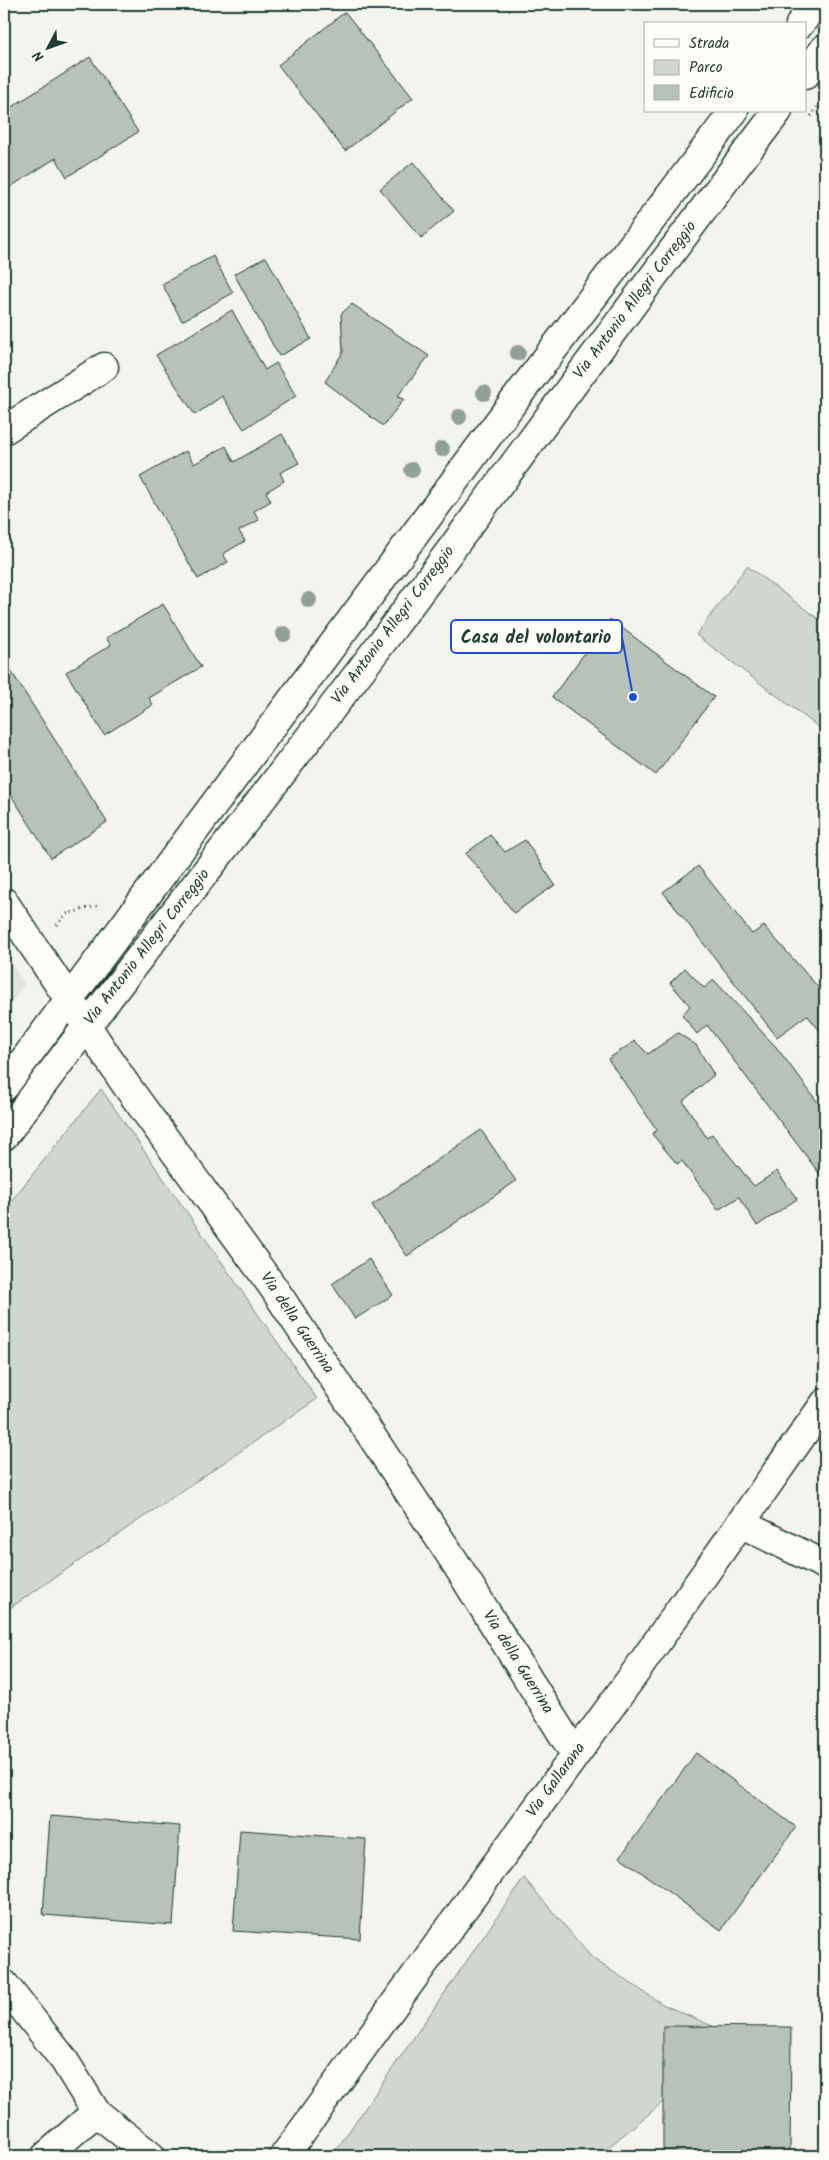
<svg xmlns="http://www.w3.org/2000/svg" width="829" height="2160" font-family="Kalam,sans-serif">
	<rect width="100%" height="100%" fill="#f4f4ef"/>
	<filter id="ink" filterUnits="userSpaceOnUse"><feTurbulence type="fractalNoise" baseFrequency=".02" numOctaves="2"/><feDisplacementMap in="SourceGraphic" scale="10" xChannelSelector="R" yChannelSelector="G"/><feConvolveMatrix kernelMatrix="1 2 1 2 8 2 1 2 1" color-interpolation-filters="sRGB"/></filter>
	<g filter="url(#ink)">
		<!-- built -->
		<path fill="#e2e5df" d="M4,953L25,984L4,1012Z"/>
		<!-- green -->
		<path fill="#d1d6d1" stroke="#788a82" d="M747,566L825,624V732L696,635Z
			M101,1089L317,1399L4,1612V1210Z
			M524,1878L592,1958L664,2005L740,2038L598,2156H332Z"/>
		<!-- building -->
		<path fill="#b9c1bb" stroke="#1f3d34" d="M345,12L413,98L345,151L278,65Z
			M90,57L138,132L67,177L56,158L4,191V112Z
			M413,162L454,211L421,238L380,189Z
			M213,256L233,293L182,321L162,284Z
			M266,257L311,339L279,356L234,274Z
			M352,304L429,356L397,397L404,399L383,426L325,382L343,352L341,314Z
			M232,310L265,370L276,363L296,396L244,429L222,396L195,415L156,355Z
			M282,434L299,463L280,473L284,481L266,492L271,501L254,511L259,520L239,531L245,541L223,554L228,562L198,579L140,477L186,451L194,464L226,446L234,462Z
			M163,604L201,667L149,698L153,705L104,735L66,672L111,645L106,638Z
			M610,619L714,697L656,775L552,697Z
			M4,660L107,822L51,858L4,784Z
			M490,835L505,852L525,840L555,885L514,913L482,872L465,854Z
			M698,866L752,934L764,926L825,995V1037L807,1015L777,1037L663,892Z
			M685,968L704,988L714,980L777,1048L825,1112V1181L707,1025L697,1034L682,1015L690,1006L670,983Z
			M678,1033L696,1045L714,1075L683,1101L707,1138L712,1134L754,1186L777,1171L797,1199L757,1226L739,1197L718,1210L682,1161L677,1164L652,1134L657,1130L608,1059L635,1041L648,1054Z
			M481,1130L516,1181L407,1256L372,1205Z
			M369,1259L393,1295L355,1319L332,1284Z
			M696,1753L796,1827L721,1930L620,1857Z
			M50,1816L180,1826L173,1925L43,1915Z
			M240,1830L366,1839L360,1939L233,1931Z
			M663,2026L791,2027L790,2156H663Z"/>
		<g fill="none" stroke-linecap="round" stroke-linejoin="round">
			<defs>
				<path id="minor" d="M800,24L815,4
					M805,75L825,48
					M4,430L104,367
					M4,902L126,1085L273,1287L453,1559L575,1754
					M4,1087L511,405L734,111
					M4,1136C131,965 264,799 392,629C521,456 647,282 778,111
					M740,1523L825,1565
					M4,1984L64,2060L96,2112L46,2156
					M96,2112L151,2156
					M284,2156L635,1673L825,1403"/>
			</defs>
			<!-- minor casing -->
			<use href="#minor" stroke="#1f3d34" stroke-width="31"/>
			<!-- path -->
			<path stroke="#1f3d34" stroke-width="3" stroke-dasharray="1 4" stroke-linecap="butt" d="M811,116L819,105
				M57,925L66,914L97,906"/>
			<!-- minor -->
			<use href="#minor" stroke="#fdfcf7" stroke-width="28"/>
		</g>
		<!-- trees -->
		<g fill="#93a099">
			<circle cx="518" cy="353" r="8"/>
			<circle cx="484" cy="393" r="8"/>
			<circle cx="459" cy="417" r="8"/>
			<circle cx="442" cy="449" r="8"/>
			<circle cx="412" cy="470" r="8"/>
			<circle cx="309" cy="600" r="8"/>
			<circle cx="284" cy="634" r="8"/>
		</g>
	</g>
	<g text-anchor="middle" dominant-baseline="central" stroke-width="5" stroke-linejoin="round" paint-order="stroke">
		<!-- street labels -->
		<g font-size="16" fill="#1f3d34" stroke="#fdfcf7">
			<text transform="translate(635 300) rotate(-53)">Via Antonio Allegri Correggio</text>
			<text transform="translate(393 625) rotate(-53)">Via Antonio Allegri Correggio</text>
			<text transform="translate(147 947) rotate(-52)">Via Antonio Allegri Correggio</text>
			<text transform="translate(297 1323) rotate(56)">Via della Guerrina</text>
			<text transform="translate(518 1662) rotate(58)">Via della Guerrina</text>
			<text transform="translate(556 1780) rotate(-54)">Via Gallarana</text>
		</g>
	</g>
	<!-- callouts -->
	<path fill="none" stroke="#1d4ed8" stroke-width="2" d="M633 697L622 637"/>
	<circle fill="#1d4ed8" stroke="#fdfcf7" stroke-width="2" cx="633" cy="697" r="5"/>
	<rect fill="#fdfcf7" stroke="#1d4ed8" stroke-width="2" x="451" y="620" width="171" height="33" rx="5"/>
	<g font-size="18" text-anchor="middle" font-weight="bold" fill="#1f3d34">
		<text x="536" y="643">Casa del volontario</text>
	</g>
	<!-- margin -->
	<rect width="829" height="2160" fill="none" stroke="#fdfcf7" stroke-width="20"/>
	<rect x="10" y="10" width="809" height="2140" fill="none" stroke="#1f3d34" stroke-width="2" filter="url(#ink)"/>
	<!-- legend -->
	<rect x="644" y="22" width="162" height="90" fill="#fdfcf7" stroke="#a4b0a9"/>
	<rect x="654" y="39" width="25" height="8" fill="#fdfcf7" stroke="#a4b0a9"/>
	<text x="689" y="48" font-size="15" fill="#1f3d34">Strada</text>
	<rect x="654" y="60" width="25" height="15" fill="#d1d6d1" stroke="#a4b0a9"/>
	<text x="689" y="72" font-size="15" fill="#1f3d34">Parco</text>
	<rect x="654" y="85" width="25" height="15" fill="#b9c1bb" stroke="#a4b0a9"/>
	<text x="689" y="98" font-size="15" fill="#1f3d34">Edificio</text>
	<!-- north arrow -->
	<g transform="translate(48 48) rotate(229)" stroke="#fdfcf7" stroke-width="4" paint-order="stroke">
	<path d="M0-4L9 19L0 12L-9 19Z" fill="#1f3d34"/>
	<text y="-8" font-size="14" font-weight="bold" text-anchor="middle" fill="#1f3d34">N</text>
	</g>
</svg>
